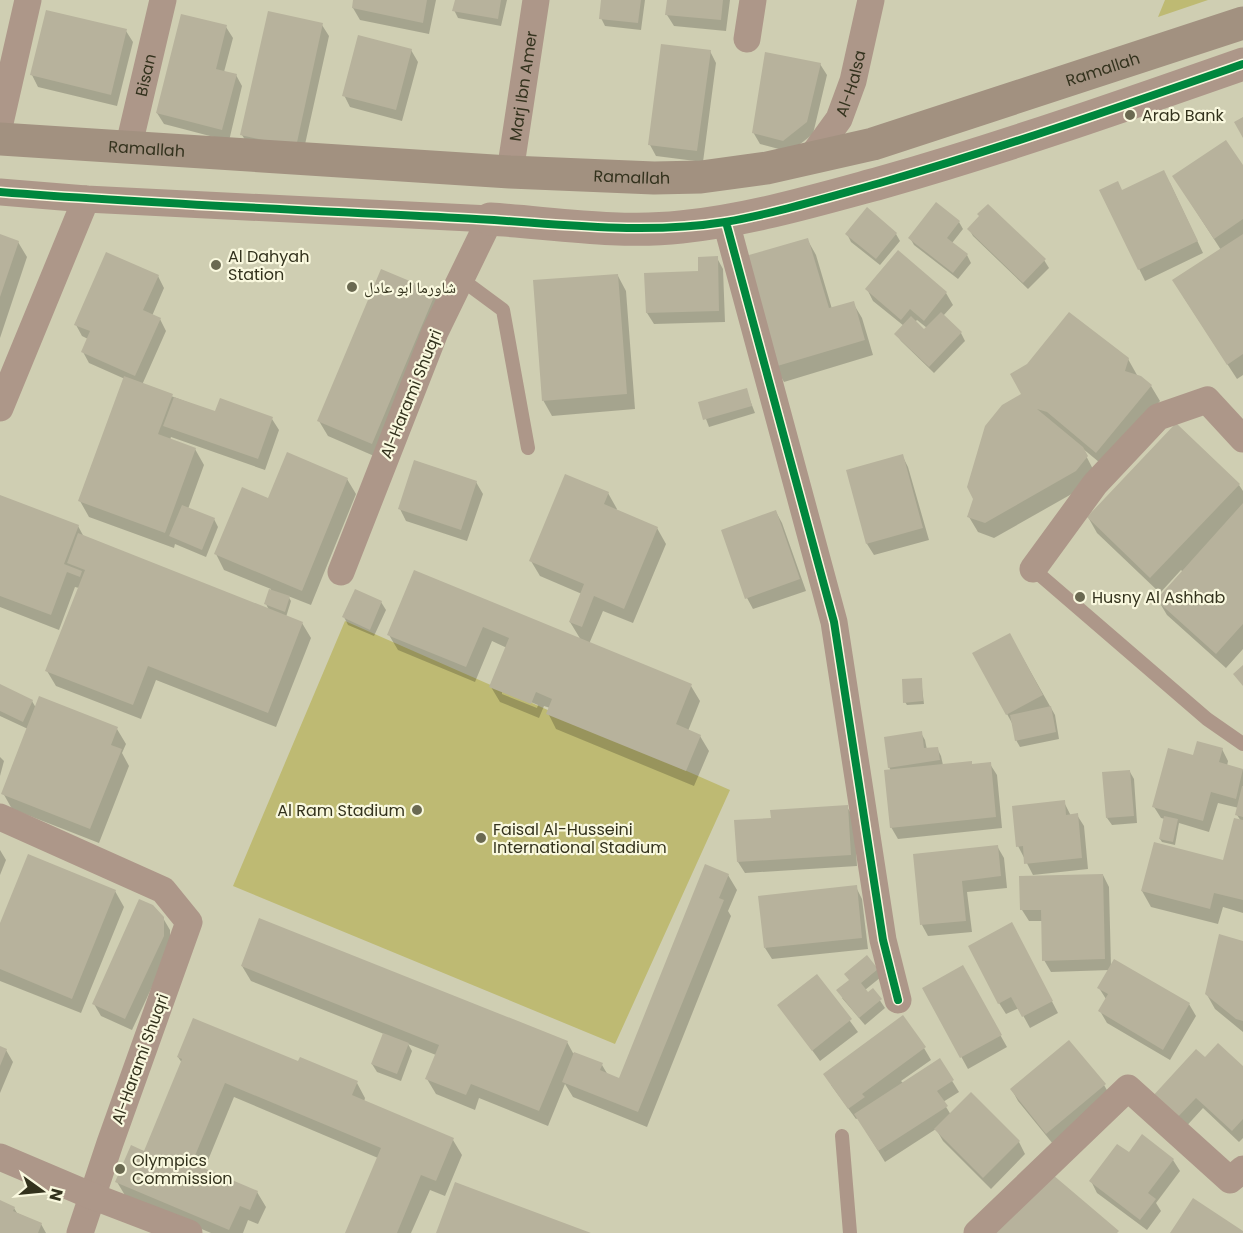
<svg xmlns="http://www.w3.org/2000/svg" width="1243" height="1233" font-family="Poppins,'Noto Naskh Arabic',sans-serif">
	<rect width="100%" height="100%" fill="#cfceb2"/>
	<!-- green -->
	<path fill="#beba73" d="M1165,0H1208L1158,17Z
		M345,621L730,790L615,1044L233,886Z"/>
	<!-- shadow -->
	<path fill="#0003" fill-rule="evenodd" d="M355,0H436L429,34L360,20L353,8Z
		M456,0H507L501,26L458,18L454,10Z
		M603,0H645L641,30L605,26L601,18Z
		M668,0H730L726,31L674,26L667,15Z
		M322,25L329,36L302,158L249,146L242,135Z
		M226,27L233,38L224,72L236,75L242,86L229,141L164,124L157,113Z
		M126,31L133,42L117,106L38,87L32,75Z
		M411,50L418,62L402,121L350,107L344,95Z
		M710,51L716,63L703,162L656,156L650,145Z
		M820,64L827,75L813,134L790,152L760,144L753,132Z
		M1243,168V375L1237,379L1183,296L1221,250L1181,188Z
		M1170,183L1203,253L1145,281L1101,191L1122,192Z
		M959,222L963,229L952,243L967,255L971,263L958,279L914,245L910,238Z
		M969,229L1044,260L1049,268L1028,289L973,236Z
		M847,234H896L900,241L880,265L851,242Z
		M0,236L18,242L27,257L0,338Z
		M807,239L816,255L832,309L853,303L862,318L873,355L784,382L775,366Z
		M898,252L946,293L953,305L943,316L961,333L965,341L934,373L901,341L896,334L904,326L873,301L867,289ZM917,320L927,328L924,331L915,322Z
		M717,258L723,269L725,322L654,324L647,313Z
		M158,276L164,288L152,316L160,319L166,331L142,385L216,413L272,419L279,430L265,470L171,437L170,440L195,449L204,465L188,509L214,519L218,527L206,557L175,544L174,548L89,517L80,501L125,379L89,363L83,352L88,339L82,336L76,325Z
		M618,276L626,291L635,409L552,416L543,400Z
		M435,293L444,308L381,459L328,436L319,421Z
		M1128,359L1137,375L1151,386L1160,401L1105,467L1082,448L1095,473L1084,487L994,538L978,532L969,517L1023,395L1028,365Z
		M746,390L755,413L709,427L700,403Z
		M902,455L908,467L929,540L874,555L867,544Z
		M347,479L356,494L311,605L288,596L291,601L286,617L302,623L311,638L276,727L156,680L141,719L56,686L47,671L79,588L75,587L59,630L0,607V497L78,526L84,537L269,610L266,604L271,589L224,570L216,554L269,500Z
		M476,482L483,494L467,541L406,521L400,509Z
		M1239,485L1243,491V649L1226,668L1167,615L1158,600L1183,572L1181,570L1160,593L1097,533L1088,517Z
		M608,493L617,509L616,511L657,528L666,544L633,623L603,611L589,644L691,686L700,701L688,731L700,736L709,751L694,786L556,729L548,713L550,708L544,706L539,718L500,702L491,687L507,648L492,641L475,682L398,650L389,635L415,572L581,640L570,622L582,594L540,576L531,561ZM502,690L538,705L537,708L502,694Z
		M776,512L782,523L806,591L753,609L747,598Z
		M381,602L386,610L374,636L348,625L344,617Z
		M1016,646L1055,715L1059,739L1020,747L1016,740L1013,725L1007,714Z
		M921,680L924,704L907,705L905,702Z
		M0,686L32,701L36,708L117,729L126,744L122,753L129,766L99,843L12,809L3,793L28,729L0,716Z
		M921,733L925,740L927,750L937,748L941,756L943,765L990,764L997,775L1002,828L898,839L891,827V771L889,767Z
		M1222,749L1228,761L1227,766L1243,770V913L1223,907L1218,924L1151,907L1142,891L1224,862L1241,821L1237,815L1239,808L1218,803L1209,832L1179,823L1175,845L1162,842L1160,839L1165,819L1161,818L1154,807L1194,757Z
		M0,757L4,761L0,776Z
		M1130,772L1134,779L1137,823L1112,825L1107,818Z
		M1064,802L1071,816L1077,815L1084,826L1088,869L1033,875L1018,846Z
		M847,807L854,818L857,866L745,873L738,862L772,819Z
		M997,846L1004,858L1007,888L967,892L972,932L928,936L922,925L914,855Z
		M0,850L6,860L0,875Z
		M728,875L737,890L728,911L731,916L647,1127L573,1097L565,1084L548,1126L479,1098L475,1110L436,1094L427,1079L436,1055L408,1044L412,1051L401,1081L377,1072L372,1064L384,1034L251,981L242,966L567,1042L573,1053L602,1065L608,1075L620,1080Z
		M1103,875L1109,887L1111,967L1189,1004L1196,1016L1170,1060L1107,1023L1100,1011L1106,999L1099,988L1110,970L1051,972L1044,960L1043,921H1029L1022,910Z
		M856,887L862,899L868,949L772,959L765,948Z
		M115,891L124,907L81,1013L0,981V927Z
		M163,918L170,930V948L132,1030L101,1016L94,1004Z
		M1018,936L1058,1013L1030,1028L1019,1008L1006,1014L999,1003Z
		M1243,942V1032L1215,1009L1206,993Z
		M962,967L1007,1047L968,1069L924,989Z
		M877,969L881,977L865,990L868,994L873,990L885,1008L865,1025L842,998Z
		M817,976L858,1032L820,1061L779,1005Z
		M0,1048L6,1050L13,1062L0,1093Z
		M924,1048L931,1060L901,1081L903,1083L939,1060L959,1092L943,1102L951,1115L1019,1142L1025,1154L991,1189L943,1141L936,1129L885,1162L858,1118L856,1119L831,1085Z
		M178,1057L298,1063L357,1083L365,1098L364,1102L453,1140L462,1155L445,1196L430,1190L411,1233H347L378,1158L234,1097L204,1170L257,1192L266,1207L258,1224L248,1220L243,1233H211L126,1197L117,1182L144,1153L182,1063Z
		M1205,1059L1243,1068V1138L1239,1142L1203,1108L1182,1131L1153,1098Z
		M1104,1085L1111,1097L1053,1144L1018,1101L1012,1090Z
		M1129,1154L1173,1160L1180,1171L1156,1203L1161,1211L1147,1230L1097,1193L1091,1181Z
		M0,1202L14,1208L17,1213L41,1224L46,1233H0Z"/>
	<!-- building -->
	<path fill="#b7b29c" d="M353,0H427L423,23L352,8Z
		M455,0H501L498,19L452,11Z
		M601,0H641L638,23L599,19Z
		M667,0H723L721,20L665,15Z
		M46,10L127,29L111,95L30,75Z
		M268,11L323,23L296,147L240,135Z
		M181,14L227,25L216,69L237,74L222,130L156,113Z
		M358,35L412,49L396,110L342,96Z
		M661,44L711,50L697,151L648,145Z
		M765,52L821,63L807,122L783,141L752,133Z
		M1243,117V138L1234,122Z
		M1226,140L1243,165V219L1214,239L1172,176Z
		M1164,170L1198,241L1138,270L1099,190L1118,181L1122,190Z
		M936,202L960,221L947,238L968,254L953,273L908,238Z
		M988,204L1046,259L1023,283L967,229L979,216L977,214Z
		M867,207L897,233L876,259L845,234Z
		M0,234L19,241L0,297Z
		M1243,234V354L1227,365L1172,280Z
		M808,238L829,308L854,301L865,340L774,367L742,257Z
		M898,250L947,292L924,321L910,309L901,320L865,289Z
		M106,252L159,275L143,310L161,318L135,376L81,352L90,331L74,325Z
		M718,256L719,311L646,313L644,273L698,271V257Z
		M381,269L436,292L372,444L317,421Z
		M618,274L627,394L542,401L533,280Z
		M941,312L962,332L929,367L894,334L911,316L924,329Z
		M1069,312L1129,358L1125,371L1141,376L1152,385L1096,453L1047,412L1037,409L1083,447L1088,456L1076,471L985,523L967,517L973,499L967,487L985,426L1002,405L1021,394L1010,374L1027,364Z
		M124,376L173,394L158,434L196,448L165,533L78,501Z
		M747,388L752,406L703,420L698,402Z
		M174,397L215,411L220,398L273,417L258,459L163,426Z
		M1176,423L1240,484L1150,578L1087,517Z
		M287,452L348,478L302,591L214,554L242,487L268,498Z
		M903,454L923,528L866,544L846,470Z
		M414,460L477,481L461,530L398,509Z
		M565,474L609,492L604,504L658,527L624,609L594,596L582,627L569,622L584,584L529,561Z
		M0,495L79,525L64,564L82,571L80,577L67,572L51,615L0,596Z
		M1243,503V624L1216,654L1156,600Z
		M182,505L215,518L202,550L169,536Z
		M776,510L800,579L745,599L721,530Z
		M78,533L303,622L268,713L148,666L133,705L45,671L85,570L67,563Z
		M414,570L692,684L676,724L701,735L686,771L546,714L552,699L536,692L531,704L489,687L509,638L483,627L466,667L387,635Z
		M269,589L290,596L285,612L264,604Z
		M355,589L382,601L370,630L342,617Z
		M1010,633L1043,695L1006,715L972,653Z
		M1243,665V686L1233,674Z
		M922,678L923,701L903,703L902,679Z
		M0,684L33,700L23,722L0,711Z
		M39,696L118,727L111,745L122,749L90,829L1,794Z
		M1051,706L1056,732L1015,741L1010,715Z
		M922,731L924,748L938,747L940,760L888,768L884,737Z
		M1197,741L1223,748L1219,762L1243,769L1236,799L1211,792L1203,821L1152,807L1168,748L1193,755Z
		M972,761V764L991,762L996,817L890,828L884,770Z
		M1130,770L1134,816L1106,818L1102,772Z
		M1242,786H1243V817L1235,815Z
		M1065,800L1066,815L1078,813L1082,858L1024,864L1023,846L1016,847L1012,806Z
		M848,805L851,855L737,862L734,820L771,818L770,810Z
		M1164,816L1178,819L1173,842L1159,839Z
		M1234,818L1243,820V900L1214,893L1210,909L1141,891L1154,842L1223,860Z
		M998,845L1001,876L962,881L966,921L920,925L913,854Z
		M28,854L116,890L72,999L0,969V923Z
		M705,864L729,874L719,898L724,900L638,1112L562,1082L574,1052L603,1063L600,1070L619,1078Z
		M1103,874L1105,959L1042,961L1041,910H1020L1019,876Z
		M857,885L862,938L764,948L758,896Z
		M139,899L153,905L164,917V936L125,1019L92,1004Z
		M259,918L568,1041L539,1111L471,1084L466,1095L425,1079L439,1045L241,966Z
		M1012,922L1053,1001L1022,1017L1011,997L998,1004L968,946Z
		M1219,934L1243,941V1021L1236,1019L1205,994Z
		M867,955L878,969L861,983L868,992L873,988L882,999L859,1018L836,990L849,980L844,974Z
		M1114,959L1190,1003L1163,1050L1098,1011L1108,994L1097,988Z
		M963,965L1002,1035L960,1058L922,988Z
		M817,974L852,1019L812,1051L777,1005Z
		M903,1015L926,1047L862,1094L865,1097L848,1109L823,1074Z
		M193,1018L298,1061L300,1057L358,1081L352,1095L454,1138L436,1181L421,1175L397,1233H345L381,1148L225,1083L192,1163L258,1191L250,1210L240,1206L229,1230L115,1182L131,1145L144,1151L182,1059L177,1057Z
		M383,1033L409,1043L397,1074L371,1064Z
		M1069,1040L1106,1084L1046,1134L1010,1089Z
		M1218,1043L1243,1066V1119L1232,1131L1196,1098L1175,1120L1151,1098L1196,1049L1205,1057Z
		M0,1046L7,1049L0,1066Z
		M940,1058L954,1080L937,1091L948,1106L878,1151L854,1114Z
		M971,1092L1020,1141L983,1178L934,1129Z
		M1142,1134L1174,1159L1148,1193L1156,1199L1140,1220L1089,1181L1117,1144L1129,1152Z
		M1046,1169L1119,1231L1117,1233H992Z
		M455,1182L591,1233H436Z
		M1193,1198L1243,1231V1233H1170Z
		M0,1200L15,1207L13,1211L42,1223L38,1233H0Z"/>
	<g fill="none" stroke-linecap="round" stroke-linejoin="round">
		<!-- service -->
		<path stroke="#ad9789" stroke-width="14" d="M461,279L503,310L528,448
			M1033,569L1207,719L1243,744
			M842,1136L850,1233"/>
		<!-- minor -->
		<g stroke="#ad9789" stroke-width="27">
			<path d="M747,39L753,0"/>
			<path d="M0,123L28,0"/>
			<path id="s1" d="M128,149L163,0"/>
			<path id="s2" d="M810,159L839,119L853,81L871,0"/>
			<path id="s3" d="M510,172L536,0"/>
			<path d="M0,192L86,199L490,219L435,332L341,572"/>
			<path d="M726,222L834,622L883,940L898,1000"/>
			<path d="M0,408L86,199"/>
			<path d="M1033,569L1095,484L1158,417L1207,400L1243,439"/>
			<path d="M0,817L163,890L189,922L110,1143L80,1233"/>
			<path d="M0,1157L92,1196L189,1233"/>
			<path d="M977,1233L1128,1088L1230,1180L1243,1169"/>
		</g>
		<!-- tertiary -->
		<path stroke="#ad9789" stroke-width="33" d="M490,219C552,223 619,234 681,227C749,220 814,201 880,183C1003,148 1123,106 1243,64"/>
		<!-- trunk -->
		<path stroke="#a29180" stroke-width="33" id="s4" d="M0,139L510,172L654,178L701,177L767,168L873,144L1243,23"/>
		<defs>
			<path id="cycleway" d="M0,192C152,204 305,210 458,218C547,222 637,236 725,222C777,213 829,197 880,183C1002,148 1122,106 1243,64
				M726,222L834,622L883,940L898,1000"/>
		</defs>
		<!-- cycleway casing -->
		<use href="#cycleway" stroke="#f9f8de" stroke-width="11"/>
		<!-- cycleway -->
		<use href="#cycleway" stroke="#00873e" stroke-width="8"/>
	</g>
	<!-- markers -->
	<g fill="#6a6951" stroke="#f9f8de" stroke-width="2">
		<circle cx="1130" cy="115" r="6"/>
		<circle cx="216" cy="265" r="6"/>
		<circle cx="352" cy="287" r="6"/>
		<circle cx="1080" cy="597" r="6"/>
		<circle cx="417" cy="810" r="6"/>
		<circle cx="481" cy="838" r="6"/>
		<circle cx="120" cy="1169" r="6"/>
	</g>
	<g text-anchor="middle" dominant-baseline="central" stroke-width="4.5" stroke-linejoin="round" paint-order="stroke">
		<!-- street labels -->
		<g font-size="16" fill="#33321d" stroke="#f9f8de">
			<text stroke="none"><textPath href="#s4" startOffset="1119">Ramallah</textPath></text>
			<text stroke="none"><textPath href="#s1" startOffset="76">Bisan</textPath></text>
			<text stroke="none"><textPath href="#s2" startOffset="87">Al-Halsa</textPath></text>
			<text stroke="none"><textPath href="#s3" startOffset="87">Marj Ibn Amer</textPath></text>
			<text stroke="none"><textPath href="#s4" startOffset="147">Ramallah</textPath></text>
			<text stroke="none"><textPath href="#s4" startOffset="633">Ramallah</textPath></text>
			<text transform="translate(411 394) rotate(-68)">Al-Harami Shuqri</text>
			<text transform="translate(140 1059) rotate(-70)">Al-Harami Shuqri</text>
		</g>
		<!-- poi labels -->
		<g font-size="16" fill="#33321d" stroke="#f9f8de" text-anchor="start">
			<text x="1142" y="115">Arab Bank</text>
			<text x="228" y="256">Al Dahyah<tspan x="228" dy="18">Station</tspan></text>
			<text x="364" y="287">شاورما ابو عادل</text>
			<text x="1092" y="597">Husny Al Ashhab</text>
			<text x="405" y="810" text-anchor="end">Al Ram Stadium</text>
			<text x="493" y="829">Faisal Al-Husseini<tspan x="493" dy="18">International Stadium</tspan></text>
			<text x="132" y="1160">Olympics<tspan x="132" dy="18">Commission</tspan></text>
		</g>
	</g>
	<!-- north arrow -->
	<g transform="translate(42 1191) rotate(105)" stroke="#f9f8de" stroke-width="4.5" paint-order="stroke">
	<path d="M0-4.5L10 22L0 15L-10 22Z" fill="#33321d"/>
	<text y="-9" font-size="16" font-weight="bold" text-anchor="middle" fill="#33321d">N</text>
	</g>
</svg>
